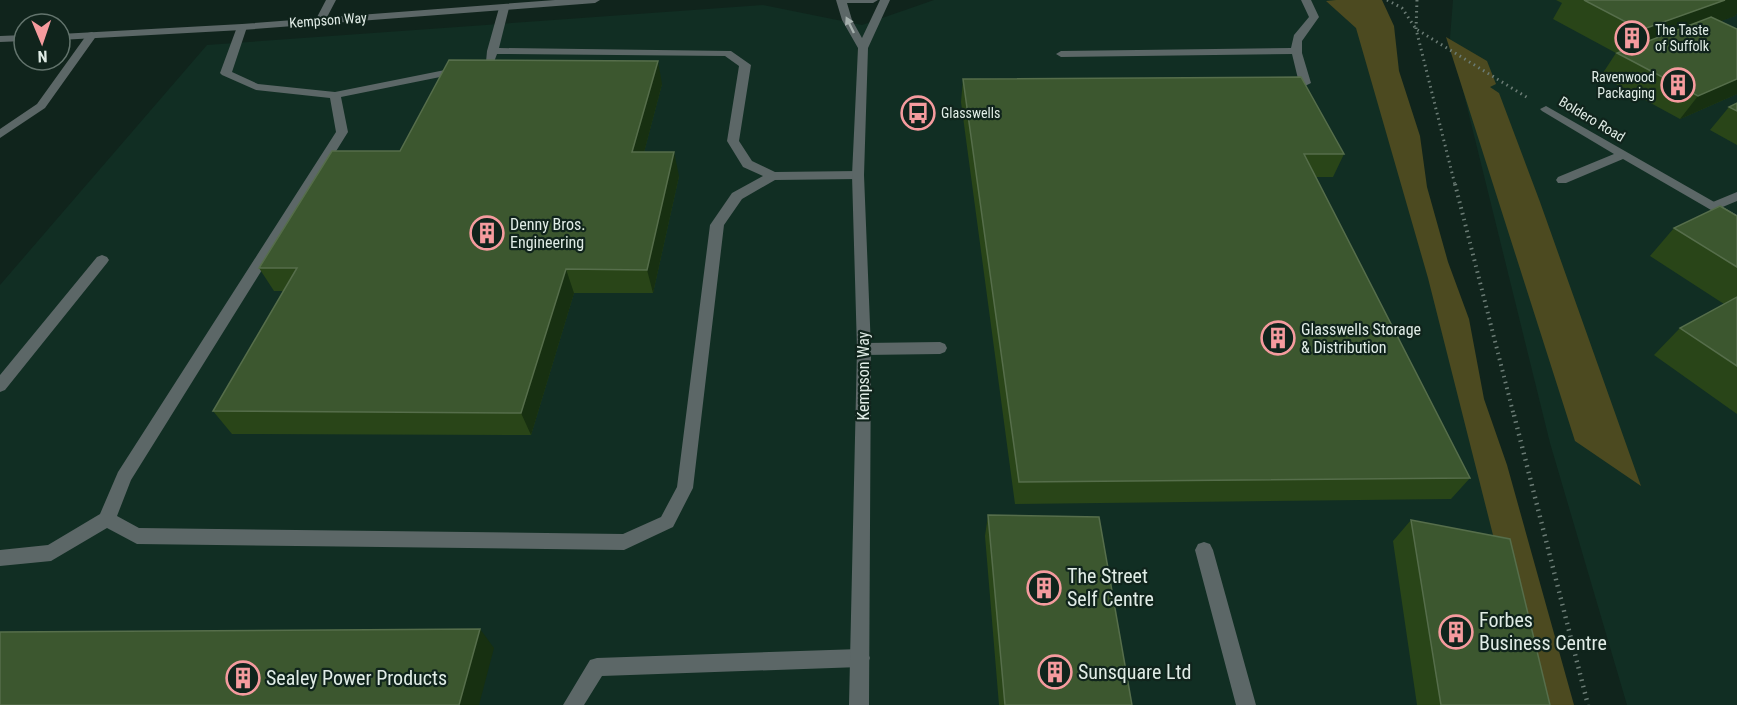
<svg xmlns="http://www.w3.org/2000/svg" width="1737" height="705" font-family="'Roboto Condensed',sans-serif">
	<rect width="100%" height="100%" fill="#10241c"/>
	<!-- built -->
	<path fill="#112e23" d="M934,0H1376L1531,705H0V285L207,45L763,5L862,25Z
		M1453,0H1737V705H1627L1550,443L1450,38Z"/>
	<!-- green -->
	<path fill="#4c4a20" d="M1336,0H1382L1394,26L1399,71L1420,136L1427,187L1448,262L1469,319L1484,399L1507,465L1574,705H1536L1428,278L1356,28L1326,1Z
		M1446,37L1487,61L1496,84L1490,87L1499,93L1540,202L1641,486L1575,441Z"/>
	<g fill="none" stroke-linecap="round" stroke-linejoin="round">
		<!-- path-far2 -->
		<path stroke="#6b7c75" stroke-width="3" stroke-dasharray="1.5 4" stroke-linecap="butt" d="M1387,0L1402,8L1416,29L1528,98
			M1417,0L1416,29L1455,185"/>
		<!-- path-far1 -->
		<path stroke="#6b7c75" stroke-width="4" stroke-dasharray="1.5 4.5" stroke-linecap="butt" d="M1455,184L1514,416"/>
		<!-- path -->
		<path stroke="#6b7c75" stroke-width="4.5" stroke-dasharray="1.5 5" stroke-linecap="butt" d="M1514,415L1588,705"/>
		<!-- service -->
		<path fill="#5c6767" fill-rule="evenodd" d="M326,0H336L324,23H316L315,21Z
			M1301,0H1311L1319,17L1302,41V53L1311,83L1305,86L1299,83L1292,54L1061,57L1056,54L1061,51L1291,48L1294,35L1309,17Z
			M504,5L509,8L499,48L731,51L751,65L739,141L752,161L775,172L858,171L864,175L858,179L775,180L742,199L724,225L693,488L673,527L624,550L137,544L107,528L51,561L0,566V550L48,545L100,514L118,472L336,132L330,98L256,90L222,75L220,73L237,27L242,24L247,27L232,72L258,84L335,92L460,67L466,70L460,73L341,97L348,132L131,480L117,516L139,528L623,534L661,517L677,487L710,225L732,193L763,176L743,167L727,141L739,66L725,56L497,54L494,62H486L487,51L499,8Z
			M92,32L97,35L45,108L0,138V129L37,104L88,33Z
			M1737,192V201L1713,211L1707,207L1708,204Z
			M102,255L107,257L109,260L107,263L5,390L0,392V375L97,257Z
			M940,342L945,344L947,348L945,352L940,354L864,355L859,353L857,349L859,345L864,343Z
			M860,649L867,651L870,658L867,665L860,667L602,676L584,705H563L590,660L597,658Z"/>
		<!-- minor -->
		<path fill="#5c6767" fill-rule="evenodd" d="M1546,106L1737,215V225L1623,159L1566,183H1558L1556,180L1558,177L1614,154L1542,111L1540,109Z
			M1204,542L1210,544L1213,550L1256,705H1236L1195,550L1198,544Z"/>
		<!-- tertiary -->
		<path fill="#5c6767" fill-rule="evenodd" d="M555,0H600L595,3L242,30L60,40V34L242,24Z
			M836,0H878L873,3H847L852,20L862,38L880,0H890L868,48L864,175L871,349L869,705H849L857,349L852,175L858,48L842,20Z
			M24,35V41L0,42V36Z"/>
	</g>
	<!-- wall -->
	<path fill="#294518" d="M1556,0H1737V13L1735,16L1720,21L1737,29V94L1680,119L1601,76L1616,53L1553,19L1562,3Z
		M963,79L1344,154L1333,177H1316L1470,478L1451,499L1015,504L961,102Z
		M662,84L644,152L679,176L653,293H574L531,435L232,434L213,411L283,291H274L259,268Z
		M1737,103V145L1710,130L1729,107Z
		M1737,216V414L1654,355L1680,328L1724,304L1650,256L1674,228Z
		M988,515L1132,705H999L985,536Z
		M1411,520L1550,705H1417L1393,541Z"/>
	<!-- shaded-wall -->
	<path fill="#173011" d="M1725,0H1737V13L1735,16L1623,57L1641,30Z
		M658,61L662,84L638,175L632,152Z
		M1737,79V94L1680,119L1698,96Z
		M674,152L679,176L653,293L647,270Z
		M566,269L574,293L531,435L521,413Z
		M480,629L494,648L479,705H459Z"/>
	<!-- building -->
	<path fill="#3c572f" stroke="#566e4b" stroke-width="1.5" d="M1584,0H1725L1641,30Z
		M1711,17L1737,29V79L1698,96L1617,53Z
		M449,60L658,61L632,152H674L647,270L566,269L521,413L213,411L297,268H259L332,151H400Z
		M1301,77L1344,154H1304L1470,478L1019,482L963,79Z
		M1737,103V111L1729,107Z
		M1720,206L1737,216V267L1674,228Z
		M1737,297V366L1680,328Z
		M988,515L1099,517L1132,705H1005Z
		M1411,520L1510,539L1550,705H1441Z
		M480,629L459,705H0V632Z"/>
	<!-- one-way arrows -->
	<defs><path id="oneway-solid" d="M-6-.8H1V-3.2L6.5 0L1 3.2V.8H-6Z" transform="scale(1.5)"/></defs>
	<use fill="#a5b0ad" href="#oneway-solid" transform="translate(850 25) rotate(-116)"/>
	<!-- icons -->
	<defs>
		<symbol id="building-ring" viewBox="-11 -11 22 22"><circle r="9.5" fill="#10241c" stroke="#f59b9e" stroke-width="1.5"/><path d="M-4-6H4V6H1V3H-1V6H-4ZM-2.5-4.3h1.7v1.8h-1.7ZM.8-4.3h1.7v1.8H.8ZM-2.5-1h1.7V.8h-1.7ZM.8-1h1.7V.8H.8Z" fill="#f59b9e"/></symbol>
		<symbol id="bus-ring" viewBox="-11 -11 22 22"><circle r="9.5" fill="#10241c" stroke="#f59b9e" stroke-width="1.5"/><path d="M-5-6H5V4H4V6H2V4H-2V6H-4V4H-5ZM-3.5-4V0h7V-4ZM-3.5 1.2v1.5H-2V1.2ZM2 1.2v1.5H3.5V1.2Z" fill="#f59b9e"/></symbol>
	</defs>
	<g fill-rule="evenodd">
		<use href="#building-ring" x="1613" y="19" width="38" height="38"/>
		<use href="#building-ring" x="1659" y="66" width="38" height="38"/>
		<use href="#bus-ring" x="899" y="94" width="38" height="38"/>
		<use href="#building-ring" x="468" y="214" width="38" height="38"/>
		<use href="#building-ring" x="1259" y="319" width="38" height="38"/>
		<use href="#building-ring" x="1025" y="569" width="38" height="38"/>
		<use href="#building-ring" x="1437" y="613" width="38" height="38"/>
		<use href="#building-ring" x="1036" y="653" width="38" height="38"/>
		<use href="#building-ring" x="224" y="659" width="38" height="38"/>
	</g>
	<g text-anchor="middle" dominant-baseline="central" stroke-width="4.5" stroke-linejoin="round" paint-order="stroke">
		<!-- far-street labels -->
		<g font-size="14" fill="#e0ece6" stroke="#10241c">
			<text transform="translate(328 20) rotate(-4)">Kempson Way</text>
			<text transform="translate(1592 119) rotate(31)">Boldero Road</text>
		</g>
		<!-- far-poi labels -->
		<g font-size="14" fill="#e0ece6" stroke="#10241c" text-anchor="start">
			<text x="1655" y="30">The Taste<tspan x="1655" dy="16">of Suffolk</tspan></text>
			<text x="1655" y="77" text-anchor="end">Ravenwood<tspan x="1655" dy="16">Packaging</tspan></text>
			<text x="941" y="113">Glasswells</text>
		</g>
		<!-- poi labels -->
		<g font-size="16" fill="#e0ece6" stroke="#10241c" text-anchor="start">
			<text x="510" y="224">Denny Bros.<tspan x="510" dy="18">Engineering</tspan></text>
			<text x="1301" y="329">Glasswells Storage<tspan x="1301" dy="18">&amp; Distribution</tspan></text>
		</g>
		<!-- street labels -->
		<g font-size="16" fill="#e0ece6" stroke="#10241c">
			<text transform="translate(863 376) rotate(-90)">Kempson Way</text>
		</g>
		<!-- near-poi labels -->
		<g font-size="20" fill="#e0ece6" stroke="#10241c" text-anchor="start">
			<text x="1067" y="576">The Street<tspan x="1067" dy="23">Self Centre</tspan></text>
			<text x="1479" y="620">Forbes<tspan x="1479" dy="23">Business Centre</tspan></text>
			<text x="1078" y="672">Sunsquare Ltd</text>
			<text x="266" y="678">Sealey Power Products</text>
		</g>
	</g>
	<!-- north arrow -->
	<g transform="translate(42 42) rotate(178)"><circle r="28" fill="#10241c" stroke="#63746d" stroke-width="1.5"/>
	<path d="M0-4.5L10 22L0 15L-10 22Z" fill="#f59b9e"/>
	<text y="-9" font-size="16" font-weight="bold" text-anchor="middle" fill="#e0ece6">N</text>
	</g>
</svg>
